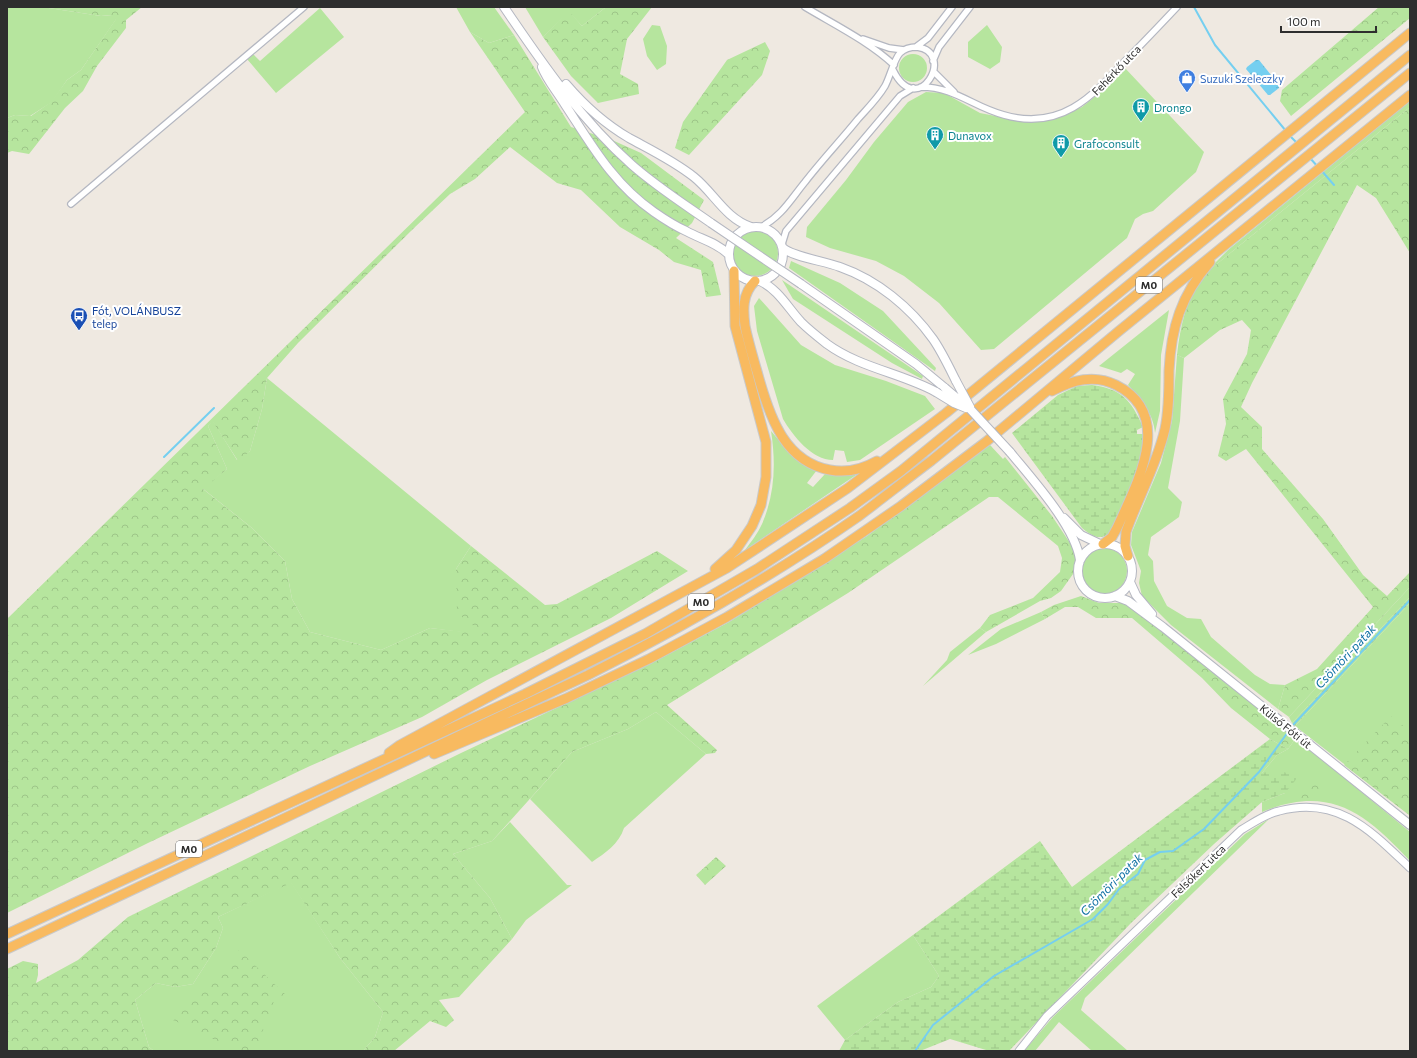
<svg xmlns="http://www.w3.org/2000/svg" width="1417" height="1058" font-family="Commissioner,sans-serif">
	<defs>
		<pattern id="forest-crowns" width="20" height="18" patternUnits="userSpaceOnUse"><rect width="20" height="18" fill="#b6e59e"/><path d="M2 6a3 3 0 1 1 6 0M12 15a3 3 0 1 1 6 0" fill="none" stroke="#9dc588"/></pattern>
		<pattern id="wetland-marsh" width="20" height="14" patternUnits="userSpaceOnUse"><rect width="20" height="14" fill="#b6e59e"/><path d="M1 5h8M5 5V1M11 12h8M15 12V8" fill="none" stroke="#9dc588"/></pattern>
		<pattern id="water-ripples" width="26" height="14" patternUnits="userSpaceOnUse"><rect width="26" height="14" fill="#75cff0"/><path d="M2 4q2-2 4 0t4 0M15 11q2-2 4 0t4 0" fill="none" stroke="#66b2ce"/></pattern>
	</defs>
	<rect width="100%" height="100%" fill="#efe9e1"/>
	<!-- grass -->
	<path fill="#b6e59e" d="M7,7H42L101,16L112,15L117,18L81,70L67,80L52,102L30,116L15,115L7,118Z
		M456,7H494L514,35L489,43L470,32Z
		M525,7H606L582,26L569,12L543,37Z
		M320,8L344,37L276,93L247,59L252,53L260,61Z
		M652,25L660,26L667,46L666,64L657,70L647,56L643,39Z
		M987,25L1002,47L1000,62L990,69L968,57V42Z
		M899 68a14 14 0 1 1 28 0a14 14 0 1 1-28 0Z
		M1124,67L1204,152L1196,172L1153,211L1143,214L1135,219L1127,238L994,349L981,350L939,303L904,276L876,261L830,248L806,237L807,227L846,180L874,142L908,102L926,92L944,93L980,113L1025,122L1060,117L1082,107L1102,91Z
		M1410,101V107L1202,276L1228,250Z
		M732 253a23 23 0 1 1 46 0a23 23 0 1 1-46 0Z
		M791,261L840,283L883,311L936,368L935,371L789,268Z
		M782,280L923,376L922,379L892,363L793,299Z
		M759,298L801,345L835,365L886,381L925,396L935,409L860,460L847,462L844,451L835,450L833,460C812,460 793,436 783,419L757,331L754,306Z
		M1169,310L1161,355L1160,411L1155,433C1154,414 1140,398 1128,385L1135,374L1127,369L1121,373L1099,366Z
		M1177,355L1184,358L1180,421L1168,488L1182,502L1179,517L1151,537L1148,555L1153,561L1154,581L1167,606L1187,618L1201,619L1211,637L1255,675L1270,684L1285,685L1278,709L1171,625L1142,596L1139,583L1141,571L1131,545L1132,532L1161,463L1172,421Z
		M267,378L471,546L456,569L484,635L430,628L381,650L310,632L292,599L285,561L252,528L202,488L227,469L208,426L213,421L237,460L250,451L262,409Z
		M771,431C786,449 796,459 817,470L807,483L813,487L825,474L856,475L745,550C751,542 758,533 762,524C775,494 776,463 771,431Z
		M1081 571a23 23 0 1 1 46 0a23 23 0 1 1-46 0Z
		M1410,587V597L1292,723L1289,717Z
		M1410,603L1409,615L1410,815L1295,726Z
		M1041,612L1045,619L996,644L968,655L1001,629Z
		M980,628L986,632L923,686L947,660L950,652Z
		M656,712L706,754L624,828C619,844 605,853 592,862L530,799L572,752L628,729Z
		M1296,738L1410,832V861C1365,813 1330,784 1262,812V802L1285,793L1262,773L1277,755L1288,749Z
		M1269,819L1085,998L1081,1010L1128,1051H1092L1059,1022L1035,1051H1024L1053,1017L1245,834Z
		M510,822L567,885H572L526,920L512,939L490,898L453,854L492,841Z
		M291,882L340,958L383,1012L375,1037L363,1051H154L149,1047L135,1000L156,983L175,987L193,984L216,948L223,928L218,917Z
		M913,935L939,976L931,987L898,1002L845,1040L817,1006Z"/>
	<!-- forest -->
	<path fill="url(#forest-crowns)" d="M42,7H142L126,20V28L97,66L83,91L65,108L29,154L12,151L7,153V118L15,115L31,116L51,102L67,80L81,70L116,19L111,15L101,16Z
		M606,7H652L627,39L620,74L638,84L639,94L598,103L571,76L543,37L569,11L582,26Z
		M1379,7H1410V18L1291,116L1280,101L1282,90Z
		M470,32L489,43L514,35L571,127L612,140L641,153L704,200L692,223L676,238L713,262L721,295L706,297L701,270L674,262L659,250L620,227L581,190L557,183L510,147L475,179L450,194L414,228L298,343L267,378L262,409L250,451L238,461L213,422L208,426L227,469L203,489L252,528L285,561L292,599L310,632L381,650L430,628L484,634L457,613L456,569L471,546L545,605L557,604L657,551L688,571L611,618L487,680L422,717L310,766L148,843L7,913V619L525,112Z
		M765,42L770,51L762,75L689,155L675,148L683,122L727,60Z
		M1410,107V253L1376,198L1357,185L1252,383L1241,407L1262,427V449L1323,519L1363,575L1387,596L1410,572V587L1289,717L1278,709L1285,685L1317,669L1373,607L1246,449L1226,461L1218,456L1226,424L1223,399L1247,354L1251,330L1242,320L1220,330L1184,358L1177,355C1180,328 1186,299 1202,276Z
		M990,445L1003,459L1005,457L1052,516L1070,543L1075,553V561L1073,574L1061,591L1051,598L1040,601L986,632L980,628L990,615L1033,598L1060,572L1062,558L1058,546L998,497H989L848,593L667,705L717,750L715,753L706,754L656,712L628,729L572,752L492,841L453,854L490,898L512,939L459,997L439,1000L454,1020L446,1027L430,1021L394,1051H363L375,1037L383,1012L340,958L291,883L218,917L223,928L216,948L193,984L175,987L156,983L135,1000L149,1047L154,1051H7V969L23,961L38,964V975L36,983L78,960L128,917L461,753L650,664L729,622L867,536Z
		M1081,596L1099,603H1127L1139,611L1296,738L1288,749L1270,739L1231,708L1202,678L1132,618H1096L1078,607H1065L1045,619L1041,612L1054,605Z
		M1391,716L1410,731L1409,815L1344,765Z
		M1312,781L1318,786L1319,789L1323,794L1320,798L1294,799L1292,797L1303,789L1307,791L1309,789V784Z
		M716,857L726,866L705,885L696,875Z
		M239,950L285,994L274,1001L255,1051H238L173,1020V1013L210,981Z"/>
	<!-- wetland -->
	<path fill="url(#wetland-marsh)" d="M1092,385C1122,389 1131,400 1143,427L1137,430V434H1143C1144,468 1125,501 1112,532C1100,541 1093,537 1082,528L1012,433L1058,395L1077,386Z
		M1410,597V603L1295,726L1292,723Z
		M1270,739L1288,749L1277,755L1262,773L1278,770L1298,777L1285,793L1262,802L1214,844L1131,923L1009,1051L986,1050L950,1039L920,1051H839L845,1040L898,1002L931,987L939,976L913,935L1040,841L1072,887Z"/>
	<!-- water -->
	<path fill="url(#water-ripples)" d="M1256,60H1259L1279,85V88L1270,95H1268L1246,69L1247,67Z"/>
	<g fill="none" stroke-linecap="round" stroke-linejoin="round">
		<!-- stream -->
		<path stroke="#75cff0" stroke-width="2" d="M1194,7L1215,45L1286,131
			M1290,136L1298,144
			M1310,158L1318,167
			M1321,170L1334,185
			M164,457L214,408
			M1293,725L1410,600
			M915,1051L933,1025L994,976L1093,919L1108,904L1119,889L1138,874L1145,860L1160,852L1173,851L1204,829L1259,772L1288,732"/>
		<defs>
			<path id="minor" d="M805,7C835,25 868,41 894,65
				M863,39L889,48L904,50
				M916,47L928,38L952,7
				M933,61L939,47L970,7
				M934,72L954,92
				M921,87C955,87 973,107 1004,115C1060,131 1091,98 1126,60C1143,43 1160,25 1177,7
				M71,204L304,7
				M761,227C782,216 791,199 805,182C822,160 841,140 858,119C867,109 878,98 885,86C890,77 894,59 900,53C904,49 911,47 917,47C957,52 918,121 893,70
				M782,244L786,231L900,96L913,88"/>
			<path id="tertiary" d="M1019,1051L1047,1016L1241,830C1253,823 1265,814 1279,811C1338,795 1371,831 1410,868"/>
			<path id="secondary" d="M504,7C542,63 581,120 632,165C657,187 684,204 711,223
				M542,67C547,80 556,90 564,103C591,144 613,184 654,212C664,219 675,226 686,231C700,239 716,242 728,254
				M566,84C584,105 605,124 629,138C651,150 674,161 694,177C714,193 725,218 751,227
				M729 254a27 27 0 1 1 54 0a27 27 0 1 1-54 0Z
				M783,248C793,257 825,261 840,267C877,280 910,307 933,339C942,352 949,367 956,381
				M760,281C778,289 788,308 801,322C809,330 818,337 827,344C860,368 901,373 936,392
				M801,284L916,364L945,388
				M1010,452C1032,479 1075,526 1080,560
				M1064,518L1081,535L1100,544
				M1078 571a27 27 0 1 1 54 0a27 27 0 1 1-54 0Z
				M1130,582L1136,595L1152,614
				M1115,596L1128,601L1163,627L1410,825"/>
			<path id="trunk" d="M755,281C742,294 743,310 745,326C749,345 755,364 760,382C771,420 786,462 830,470C846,473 863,469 877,461
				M1052,391C1073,380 1094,374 1116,385C1176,415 1136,485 1117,528L1112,537L1103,544
				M1128,556L1125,546L1126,532C1138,498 1157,464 1165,429C1169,410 1169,391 1169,371C1171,328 1181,295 1210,262
				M715,569L736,550L752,526L761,505L766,477V442L735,326L734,271
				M389,753L400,745L727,568L848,488L946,413L1410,33
				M434,754L567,698L649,659L727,617L824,559L901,506L987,441L1119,331L1410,95
				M7,934L525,694L645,634L757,569L850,508L901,471L1410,55
				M7,949L588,675C681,628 773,576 859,516C883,498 907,479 931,461L1410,73"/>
		</defs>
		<!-- minor casing -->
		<use href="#minor" stroke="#b4b7c1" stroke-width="8"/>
		<!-- tertiary casing -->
		<use href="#tertiary" stroke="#b4b7c1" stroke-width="9"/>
		<!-- secondary casing -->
		<use href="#secondary" stroke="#b4b7c1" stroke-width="10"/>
		<!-- trunk casing -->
		<use href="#trunk" stroke="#c9c9c9" stroke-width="11"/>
		<!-- minor -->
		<use href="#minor" stroke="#fff" stroke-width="5.5"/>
		<!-- tertiary -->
		<use href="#tertiary" stroke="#fff" stroke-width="7"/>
		<!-- secondary -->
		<use href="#secondary" stroke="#fff" stroke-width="8"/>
		<!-- trunk -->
		<use href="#trunk" stroke="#f8ba60" stroke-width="9"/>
		<defs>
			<path id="secondary-bridge" d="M711,223L801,284
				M956,381L970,407
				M945,388L971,410L1010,452
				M936,392L954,403L966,408"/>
		</defs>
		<!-- secondary-bridge casing -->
		<use href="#secondary-bridge" stroke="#b4b7c1" stroke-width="10" stroke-linecap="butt"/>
		<!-- secondary-bridge -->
		<use href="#secondary-bridge" stroke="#fff" stroke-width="8"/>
	</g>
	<!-- icons -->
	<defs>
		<symbol id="shop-pin" viewBox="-11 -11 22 30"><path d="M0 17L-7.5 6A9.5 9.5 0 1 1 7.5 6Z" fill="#3f7fe0" stroke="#fff"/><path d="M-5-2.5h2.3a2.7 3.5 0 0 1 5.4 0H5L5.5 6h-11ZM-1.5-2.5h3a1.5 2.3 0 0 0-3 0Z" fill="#fff"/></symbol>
		<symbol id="building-pin" viewBox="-11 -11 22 30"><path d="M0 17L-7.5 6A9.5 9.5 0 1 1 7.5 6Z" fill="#0f9aa8" stroke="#fff"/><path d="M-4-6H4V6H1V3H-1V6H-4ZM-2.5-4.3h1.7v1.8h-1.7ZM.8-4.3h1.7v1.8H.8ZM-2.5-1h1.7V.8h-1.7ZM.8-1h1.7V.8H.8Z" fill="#fff"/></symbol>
		<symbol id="bus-pin" viewBox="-11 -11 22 30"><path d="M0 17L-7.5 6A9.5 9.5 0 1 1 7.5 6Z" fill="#1a4fb4" stroke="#fff"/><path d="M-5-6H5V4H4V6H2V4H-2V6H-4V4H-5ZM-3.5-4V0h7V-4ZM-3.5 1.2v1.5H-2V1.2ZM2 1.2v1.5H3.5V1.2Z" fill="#fff"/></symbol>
	</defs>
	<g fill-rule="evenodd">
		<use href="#shop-pin" x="1177" y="68" width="20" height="27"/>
		<use href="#building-pin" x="1131" y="97" width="20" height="27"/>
		<use href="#building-pin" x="925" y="125" width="20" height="27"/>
		<use href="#building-pin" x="1051" y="133" width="20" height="27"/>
		<use href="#bus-pin" x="69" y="306" width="20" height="27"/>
	</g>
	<g text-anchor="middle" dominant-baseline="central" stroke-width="4" stroke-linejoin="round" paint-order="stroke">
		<!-- shield labels -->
		<g fill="#fff" stroke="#6d6d6d" stroke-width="1">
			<rect x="1136" y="277" width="26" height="16" rx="3"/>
			<rect x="688" y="594" width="26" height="16" rx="3"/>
			<rect x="176" y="841" width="26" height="16" rx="3"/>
		</g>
		<g font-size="10" font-weight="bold" fill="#2e2e2e">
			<text x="1149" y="285">M0</text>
			<text x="701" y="602">M0</text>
			<text x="189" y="849">M0</text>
		</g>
		<!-- street labels -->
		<g font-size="11" fill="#2e2e2e" stroke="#fff">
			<text transform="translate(1116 70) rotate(-46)">Fehérkő utca</text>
			<text transform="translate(1286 726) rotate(39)">Külső Fóti út</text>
			<text transform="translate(1198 871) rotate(-44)">Felsőkert utca</text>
		</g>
		<!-- shop labels -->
		<g font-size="11" fill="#366cbe" stroke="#fff" text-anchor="start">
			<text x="1200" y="78">Suzuki Szeleczky</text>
		</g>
		<!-- culture labels -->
		<g font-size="11" fill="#0d838f" stroke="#fff" text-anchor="start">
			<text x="1154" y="107">Drongo</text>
			<text x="948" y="135">Dunavox</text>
			<text x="1074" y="143">Grafoconsult</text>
		</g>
		<!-- transit labels -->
		<g font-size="11" fill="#164399" stroke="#fff" text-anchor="start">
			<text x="92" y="310">Fót, VOLÁNBUSZ<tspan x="92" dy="13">telep</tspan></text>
		</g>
		<!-- water labels -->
		<g font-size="12" font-style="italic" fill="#0d6fa3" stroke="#fff">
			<text transform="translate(1345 656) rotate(-47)">Csömöri-patak</text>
			<text transform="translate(1111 884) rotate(-45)">Csömöri-patak</text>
		</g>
	</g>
	<!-- border -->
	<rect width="1417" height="1058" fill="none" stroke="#2e2e2e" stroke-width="16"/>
	<!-- scale -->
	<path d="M1281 26v6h95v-6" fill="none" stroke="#2e2e2e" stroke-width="2"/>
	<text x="1287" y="26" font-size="12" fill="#2e2e2e" stroke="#ffffff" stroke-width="3" paint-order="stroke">100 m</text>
</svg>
